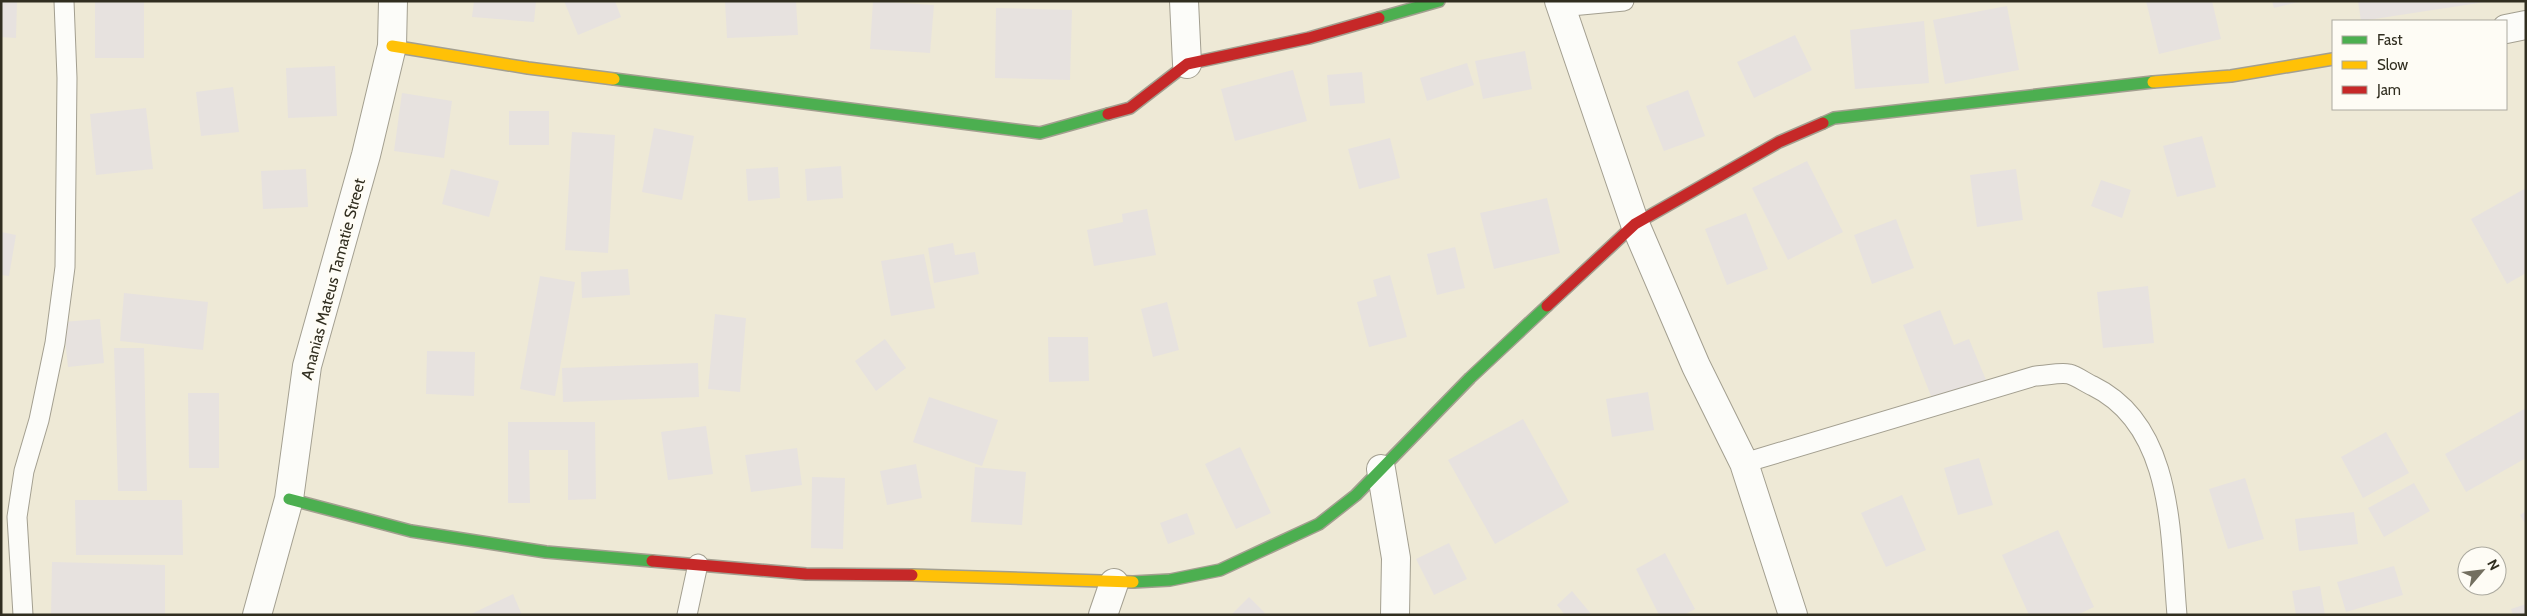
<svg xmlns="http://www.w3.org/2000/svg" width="2527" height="616" font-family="Cabin,sans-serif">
	<rect width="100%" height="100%" fill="#eee9d6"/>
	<!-- building -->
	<path fill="#e7e2df" d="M1,1H17L16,38L1,37Z
		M95,1H144V58H95Z
		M474,1H536L534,22L472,17Z
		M564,1H615L621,17L578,35Z
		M725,1H796L798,35L727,38Z
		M873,1L934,5L930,53L870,49Z
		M2146,1H2212L2221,39L2159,54Z
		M2272,1H2298V2L2274,8Z
		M2358,1H2485V2L2361,21Z
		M2007,6L2019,70L1945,84L1933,20Z
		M996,8L1072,10L1070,80L995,78Z
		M1924,21L1929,83L1855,89L1850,30Z
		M1795,35L1812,70L1754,98L1737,62Z
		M1525,51L1532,89L1483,99L1475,61Z
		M1467,63L1474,85L1427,101L1420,78Z
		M335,66L337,116L288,118L286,68Z
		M1293,70L1307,121L1235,141L1221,89Z
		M1362,72L1365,103L1330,106L1327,75Z
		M233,87L239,132L201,136L196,92Z
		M1688,90L1705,136L1664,151L1646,106Z
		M402,93L452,101L444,158L394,151Z
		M146,108L153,169L96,175L90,114Z
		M509,111H549V145H509Z
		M654,128L694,136L682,200L642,192Z
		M572,132L615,135L608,253L565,250Z
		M2202,136L2216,187L2177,197L2163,146Z
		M1390,138L1400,178L1359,189L1348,149Z
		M1807,161L1843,232L1788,260L1752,188Z
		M841,166L843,198L807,201L805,169Z
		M778,167L780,198L748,201L746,169Z
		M306,169L308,207L263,209L261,171Z
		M451,169L499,181L489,217L442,204Z
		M2016,169L2023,220L1977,227L1970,175Z
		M2101,180L2131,190L2122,218L2091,206Z
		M2526,188V273L2507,284L2471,219Z
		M1547,198L1560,253L1494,269L1480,213Z
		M1147,209L1156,255L1094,266L1087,230L1123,222L1122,214Z
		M1746,213L1768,269L1727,285L1705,229Z
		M1896,219L1914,268L1872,284L1854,235Z
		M1,232L16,235L9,276L1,275Z
		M953,243L955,255L975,252L979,274L934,283L928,248Z
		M1455,247L1465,288L1437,295L1427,254Z
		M924,254L935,308L891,316L881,261Z
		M628,269L630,295L582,298L581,272Z
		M1390,275L1407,337L1369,347L1357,302L1377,296L1373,280Z
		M540,276L575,282L555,396L520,389Z
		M2148,286L2154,343L2103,348L2097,292Z
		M124,293L208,302L203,350L120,341Z
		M1167,302L1179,350L1153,357L1141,309Z
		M1940,310L1954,345L1969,339L1986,380L1933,401L1903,325Z
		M715,314L746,318L740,392L708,389Z
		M100,319L104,363L68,367L63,322Z
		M1048,337H1088L1089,381L1049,382Z
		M885,339L906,368L876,391L855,361Z
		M114,348H144L147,491H118Z
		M427,351L475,352L474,396L426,394Z
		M698,363L699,397L563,402L562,368Z
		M1648,392L1654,430L1612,437L1606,399Z
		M188,393H219V468H189Z
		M929,397L998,420L982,466L913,442Z
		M2526,408V458L2466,492L2445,454Z
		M1523,419L1569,502L1495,544L1448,460Z
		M508,422H595L596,499L568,500V450H529L530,503H508Z
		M706,426L713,474L668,480L661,432Z
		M2386,432L2409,473L2363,498L2341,457Z
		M1240,447L1271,513L1236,529L1205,464Z
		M797,448L802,485L751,492L745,455Z
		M1979,458L1993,505L1958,515L1944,468Z
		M916,464L922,498L887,505L880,471Z
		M975,467L1026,472L1022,525L971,522Z
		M812,477L845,478L843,549L811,548Z
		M2245,478L2264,539L2228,549L2209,489Z
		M2414,483L2430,511L2384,537L2368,508Z
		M1902,495L1926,550L1886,567L1861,513Z
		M75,500H182L183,555H76Z
		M2526,511V525L2520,515Z
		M2354,512L2358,544L2299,551L2295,519Z
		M1187,513L1195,534L1168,544L1160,523Z
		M2058,530L2094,607L2077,615H2029L2002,555Z
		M1449,543L1467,579L1434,595L1416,559Z
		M1665,553L1695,609L1684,615H1659L1636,569Z
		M52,562L165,565V615H51Z
		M2394,566L2403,595L2346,612L2337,582Z
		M2320,586L2325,615H2296L2292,591Z
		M1572,591L1592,615H1565L1557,605Z
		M513,594L522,615H469Z
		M1249,597L1265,613L1263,615H1231Z
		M2526,604V615H2513L2511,609Z"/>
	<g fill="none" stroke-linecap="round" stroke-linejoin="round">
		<defs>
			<path id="lane" d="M1560,7L1624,1
				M1744,463L2035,376C2045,376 2059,372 2069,374C2077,376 2086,383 2093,386C2175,426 2170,537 2177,615
				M23,615L17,517L24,471L39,420L55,343L65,267L67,78L64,1
				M687,615L698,564"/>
			<path id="street" d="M1184,1L1187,64
				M1559,1L1635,224L1696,366L1744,463L1793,615
				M2506,29L2526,25
				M1381,469L1396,558L1395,615
				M257,615L289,499L307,366L366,155L392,46L393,1
				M1103,615L1114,583"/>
			<path id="fast" d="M1379,18L1439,1
				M614,79L1040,133L1108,114
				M1823,123L1834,118L2153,82
				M289,499L411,531L546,552L652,561
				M1133,582L1170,580L1220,570L1319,524L1356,495L1470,378L1547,306"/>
			<path id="slow" d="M392,46L528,68L614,79
				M2153,82L2231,76L2333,59
				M912,575L1133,582"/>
			<path id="jam" d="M1108,114L1130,108L1187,64L1309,38L1379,18
				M1547,306L1635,224L1779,142L1823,123
				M652,561L806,574L912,575"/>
		</defs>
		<!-- lane casing -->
		<use href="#lane" stroke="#a39f90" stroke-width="21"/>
		<!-- street casing -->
		<use href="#street" stroke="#a39f90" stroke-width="30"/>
		<!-- fast casing -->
		<use href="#fast" stroke="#a39f90" stroke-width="14"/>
		<!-- slow casing -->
		<use href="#slow" stroke="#a39f90" stroke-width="14"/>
		<!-- jam casing -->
		<use href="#jam" stroke="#a39f90" stroke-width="14"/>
		<!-- lane -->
		<use href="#lane" stroke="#fcfcf9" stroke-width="19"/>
		<!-- street -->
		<use href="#street" stroke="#fcfcf9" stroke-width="28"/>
		<!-- fast -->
		<use href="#fast" stroke="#4caf50" stroke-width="11"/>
		<!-- slow -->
		<use href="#slow" stroke="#ffc107" stroke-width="11"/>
		<!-- jam -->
		<use href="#jam" stroke="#c62828" stroke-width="11"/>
	</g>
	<g text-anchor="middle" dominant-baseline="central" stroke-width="5" stroke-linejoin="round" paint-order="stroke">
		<!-- street labels -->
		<g font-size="16" fill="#312e20" stroke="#fefcf5">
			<text transform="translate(333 279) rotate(-75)">Ananias Mateus Tamatie Street</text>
		</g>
	</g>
	<!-- border -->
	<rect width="2527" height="616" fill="none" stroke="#312e20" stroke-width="5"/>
	<!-- legend -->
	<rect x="2332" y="20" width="175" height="90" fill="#fefcf5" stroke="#acaaa0"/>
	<rect x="2342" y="36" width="25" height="8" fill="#4caf50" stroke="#acaaa0"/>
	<text x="2377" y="45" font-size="15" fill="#312e20">Fast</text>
	<rect x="2342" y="61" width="25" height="8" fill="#ffc107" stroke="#acaaa0"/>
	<text x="2377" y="70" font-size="15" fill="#312e20">Slow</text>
	<rect x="2342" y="86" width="25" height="8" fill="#c62828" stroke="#acaaa0"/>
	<text x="2377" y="95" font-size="15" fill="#312e20">Jam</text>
	<!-- north arrow -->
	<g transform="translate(2482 571) rotate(62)"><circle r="24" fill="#fefcf5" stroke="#acaaa0"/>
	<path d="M0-4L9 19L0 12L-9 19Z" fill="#736f60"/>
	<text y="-8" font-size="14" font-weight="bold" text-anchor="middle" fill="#312e20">N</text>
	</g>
</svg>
